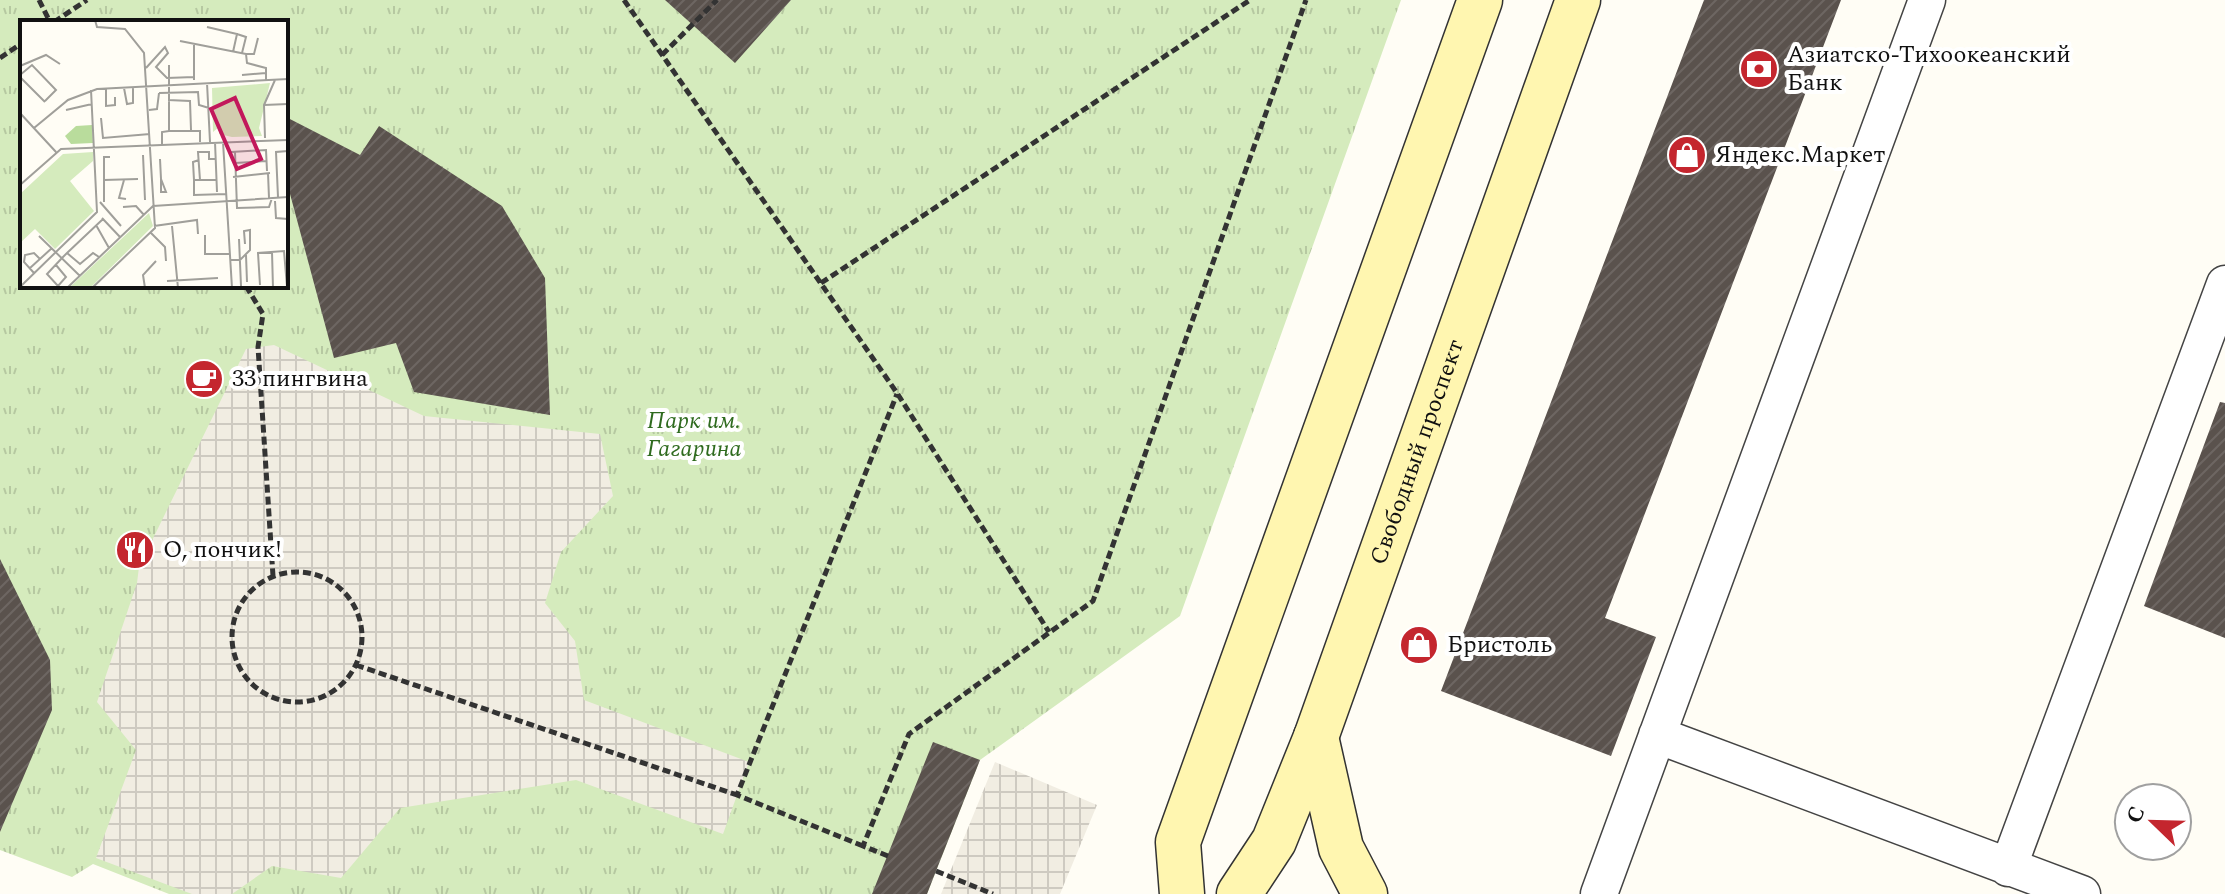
<svg xmlns="http://www.w3.org/2000/svg" width="2225" height="894" font-family="Spectral,serif">
	<defs>
		<pattern id="grass-tufts" width="24" height="20" patternUnits="userSpaceOnUse" patternTransform="scale(2)"><rect width="24" height="20" fill="#d5ebbd"/><path d="M3 7l-1-3M5 7V3M7 7l1-3M15 17l-1-3M17 17v-4M19 17l1-3" fill="none" stroke="#b6c8a1"/></pattern>
		<pattern id="plaza-grid" width="8" height="8" patternUnits="userSpaceOnUse" patternTransform="scale(2)"><rect width="8" height="8" fill="#f1ede2"/><path d="M0 4h8M4 0v8" fill="none" stroke="#cecac1"/></pattern>
		<pattern id="building-hatch" width="6" height="6" patternUnits="userSpaceOnUse" patternTransform="scale(2)"><rect width="6" height="6" fill="#5a524d"/><path d="M-1 1l2-2M0 6l6-6M5 7l2-2" fill="none" stroke="#6d6662"/></pattern>
	</defs>
	<rect width="100%" height="100%" fill="#fffdf5"/>
	<!-- grass -->
	<path fill="url(#grass-tufts)" fill-rule="evenodd" d="M0,0H1401L1180,616L980,760L927,894H169L93,864L72,877L0,850ZM22,22H286V286H22Z"/>
	<!-- plaza -->
	<path fill="url(#plaza-grid)" d="M274,345L424,416L600,434L613,496L561,552L545,603L575,641L584,700L749,762L723,834L576,780L400,808L341,878L272,866L232,894H192L96,858L136,750L97,702L137,583L139,567L246,349Z
		M995,762L1097,805L1060,894H941Z"/>
	<!-- building -->
	<path fill="url(#building-hatch)" d="M665,0H791L735,63Z
		M1704,0H1841L1605,618L1656,637L1611,756L1441,691Z
		M286,117L360,155L379,126L502,206L545,278L550,415L414,392L396,343L334,358L286,179Z
		M2220,402L2225,403V638L2144,606Z
		M0,559L50,660L52,710L0,832Z
		M933,742L980,760L936,871L927,894H872Z"/>
	<g fill="none" stroke-linecap="round" stroke-linejoin="round">
		<defs>
			<path id="service" d="M1657,735L2082,894
				M2008,868L2225,284
				M1599,894L1927,0"/>
			<g id="secondary">
				<path d="M1316,737L1341,848L1365,894"/>
				<path d="M1182,894L1178,842L1480,0"/>
				<path id="s1" d="M1239,894L1274,841L1316,737L1578,0"/>
			</g>
		</defs>
		<!-- service casing -->
		<use href="#service" stroke="#444" stroke-width="39"/>
		<!-- secondary casing -->
		<use href="#secondary" stroke="#333" stroke-width="47"/>
		<!-- path -->
		<path stroke="#333" stroke-width="5" stroke-dasharray="8 4" stroke-linecap="butt" d="M39,0L50,22
			M624,0L897,393L1049,632
			M54,22L87,0
			M662,55L717,0
			M0,58L22,43
			M821,283L1250,0
			M246,286L263,314L258,347L273,576
			M232 637a65 65 0 1 1 130 0a65 65 0 1 1-130 0Z
			M356,665L737,795
			M863,846L737,795L897,394
			M888,856L863,846L909,734L1093,601L1306,0
			M936,871L993,894"/>
		<!-- service -->
		<use href="#service" stroke="#fff" stroke-width="36"/>
		<!-- secondary -->
		<use href="#secondary" stroke="#fff6b0" stroke-width="44"/>
	</g>
	<!-- icons -->
	<defs>
		<symbol id="bank-disc" viewBox="-11 -11 22 22"><circle r="9.5" fill="#c4262e" stroke="#fff"/><path d="M-6-4H6V4H-6ZM0-2.3a2.3 2.3 0 1 0 0 4.6a2.3 2.3 0 1 0 0-4.6Z" fill="#fff"/></symbol>
		<symbol id="shop-disc" viewBox="-11 -11 22 22"><circle r="9.5" fill="#c4262e" stroke="#fff"/><path d="M-5-2.5h2.3a2.7 3.5 0 0 1 5.4 0H5L5.5 6h-11ZM-1.5-2.5h3a1.5 2.3 0 0 0-3 0Z" fill="#fff"/></symbol>
		<symbol id="cafe-disc" viewBox="-11 -11 22 22"><circle r="9.5" fill="#c4262e" stroke="#fff"/><path d="M-5.5-4.5H6V0H3Q3 3.5 0 3.5H-2.5Q-5.5 3.5-5.5 0ZM3-3.2v2h1.7v-2ZM-6 4.5H4V6H-6Z" fill="#fff"/></symbol>
		<symbol id="restaurant-disc" viewBox="-11 -11 22 22"><circle r="9.5" fill="#c4262e" stroke="#fff"/><path d="M-5-6h1v4h1v-4h1v4h1v-4h1v5L-1.5 .5V6h-2V.5L-5-1ZM5-6V6H3V1.5H1.5Q1.5-4 5-6Z" fill="#fff"/></symbol>
	</defs>
	<g fill-rule="evenodd">
		<use href="#bank-disc" x="1737" y="47" width="44" height="44"/>
		<use href="#shop-disc" x="1665" y="133" width="44" height="44"/>
		<use href="#cafe-disc" x="182" y="357" width="44" height="44"/>
		<use href="#restaurant-disc" x="113" y="528" width="44" height="44"/>
		<use href="#shop-disc" x="1397" y="623" width="44" height="44"/>
	</g>
	<g text-anchor="middle" dominant-baseline="central" stroke-width="8" stroke-linejoin="round" paint-order="stroke">
		<!-- poi labels -->
		<g font-size="24" fill="#111" stroke="#fff" text-anchor="start">
			<text x="1787" y="55">Азиатско-Тихоокеанский<tspan x="1787" dy="28">Банк</tspan></text>
			<text x="1715" y="155">Яндекс.Маркет</text>
			<text x="232" y="379">33 пингвина</text>
			<text x="163" y="550">О, пончик!</text>
			<text x="1447" y="645">Бристоль</text>
		</g>
		<!-- park labels -->
		<g font-size="24" font-style="italic" fill="#2f6b1f" stroke="#fff">
			<text x="694" y="421">Парк им.<tspan x="694" dy="28">Гагарина</tspan></text>
		</g>
		<!-- street labels -->
		<g font-size="24" fill="#111" stroke="#fff">
			<text stroke="none"><textPath href="#s1" startOffset="478">Свободный проспект</textPath></text>
		</g>
	</g>
	<!-- overview -->
	<g transform="translate(20 20)">
		<rect width="268" height="268" fill="#fffdf5"/>
		<path d="M250,63L239,108L242,116L212,117L199,114V107L193,112L192,68ZM73,132V141L50,161L74,191L35,229L15,209L0,223V174L43,134ZM129,193L133,206L70,268L51,266Z" fill="#d5ebbd"/>
		<path d="M72,105L73,123L51,124L45,116L56,106Z" fill="#b9dc9c"/>
		<path fill="none" stroke="#a09f9a" stroke-width="2" d="M187,7L217,14L213,32M217,14L226,17L222,33M160,21L226,34M174,24V60M226,34L227,43L246,48V60M226,34H234L238,18M149,45V111M0,46L26,35L40,44M126,48L145,27L148,33L136,47L147,58L174,57M0,55L12,45L36,70L25,81M222,55L246,53M0,57L25,82M187,63L190,122M86,68V86L95,85V77M104,68L107,84L113,83V68M139,73L178,72L179,85L189,88M148,80L170,81L171,110M244,85L268,84M46,90L72,84M129,90L137,89L139,73M0,93L36,132M81,98L83,118L130,114M14,108L48,80L77,69L268,59M245,118L244,85L255,60M195,122L197,172M203,122L212,268M142,124V112L149,111H180V122M211,132L246,130L247,151M215,132L217,188L249,187L252,178M123,135L125,180M140,139L141,159V172H146L141,159M215,143L246,141M248,153L249,178M213,157L250,153M84,160L118,159M104,160L99,178L106,179M174,160L173,142L179,140M180,160L178,132H189V139H195M196,160H174V175L206,174M0,165L41,129L268,120M258,177L256,132L268,131M255,181L256,198L268,199M80,182L101,206M84,182V137H90M133,186L268,177M103,187L116,186L124,195M82,198L100,217M76,205L89,228M134,206L177,200L178,214M152,206L158,268M130,212L145,227L146,241M185,215V234H210M19,216L60,256M219,219L221,266M252,232L253,268M47,233L60,244L73,233L79,237M226,235L227,262M210,240H220L230,230V210L224,211L225,224M36,245L46,257L38,266L27,254L42,238L47,233L83,199M10,248L32,228M14,253L4,242L5,235L14,233L20,239M147,261L198,258M240,265L238,233L264,231L267,267M0,267L77,192L71,70M212,267H268M47,268L133,186M72,268L135,208L124,33L105,9L77,7L75,0M125,268L123,255L136,241"/>
		<path fill="#c2185b" fill-opacity="0.15" stroke="#c2185b" stroke-width="4" d="M215,78L241,139L217,149L191,89Z"/>
		<rect width="268" height="268" fill="none" stroke="#111" stroke-width="4"/>
	</g>
	<!-- north arrow -->
	<g transform="translate(2153 822) rotate(293)"><circle r="38" fill="#ffffff" stroke="#a0a0a0" stroke-width="2"/>
	<path d="M0-6L14 30L0 20L-14 30Z" fill="#c4262e"/>
	<text y="-12" font-size="22" font-weight="bold" text-anchor="middle" fill="#111111">С</text>
	</g>
</svg>
